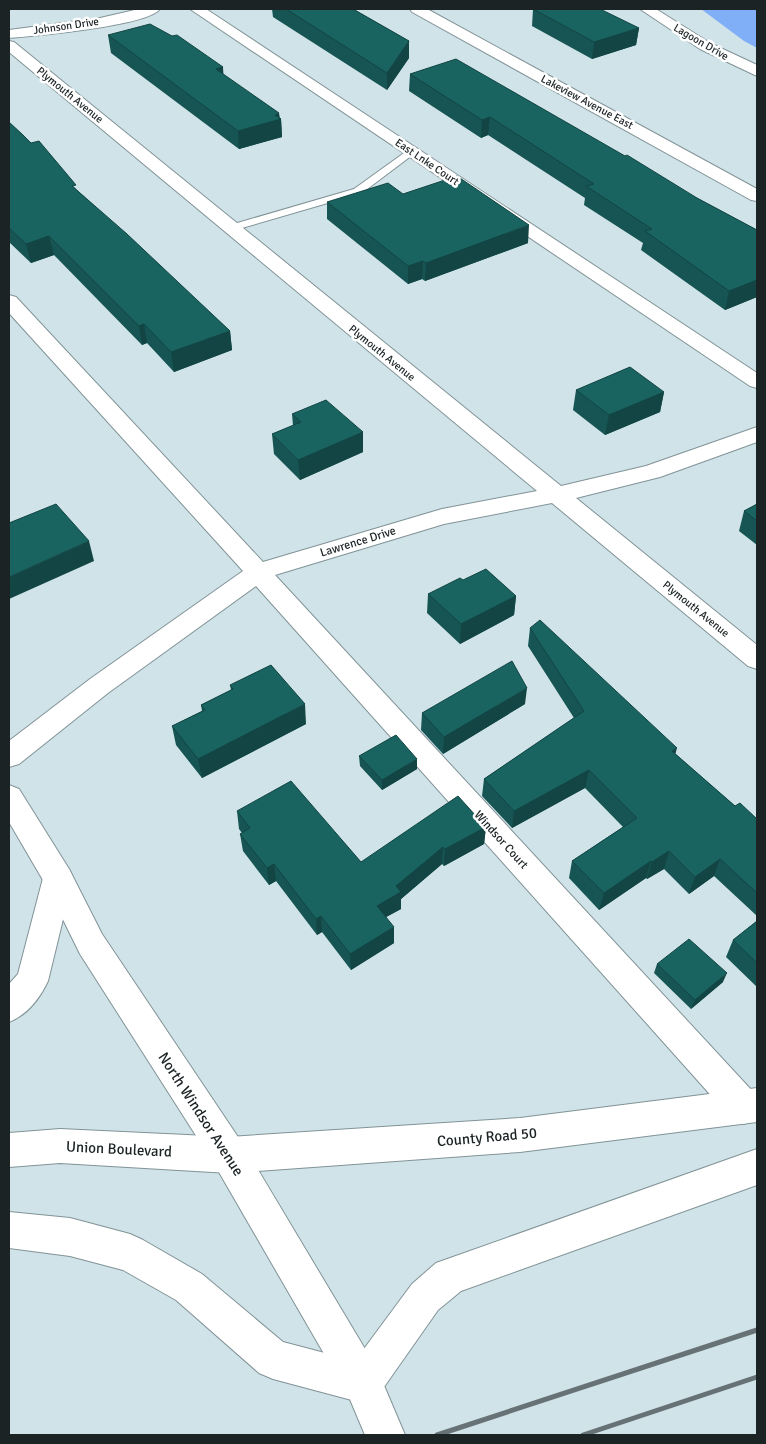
<svg xmlns="http://www.w3.org/2000/svg" width="766" height="1444" font-family="Signika,sans-serif">
	<rect width="100%" height="100%" fill="#d0e3e8"/>
	<!-- water -->
	<path fill="#81aff7" d="M701,9H757V48L744,41Z"/>
	<g fill="none" stroke-linecap="round" stroke-linejoin="round">
		<defs>
			<path id="service" d="M411,148L415,149L416,151L415,153L362,193L235,230L231,231L225,228L227,226L354,189Z"/>
			<path id="minor" d="M139,9H160C148,26 34,36 9,38V30L100,18Z
				M190,9H206L757,373V388L750,386Z
				M410,9H427L757,189V201L751,200L412,12Z
				M640,9H656L710,43L757,65V76L700,49Z
				M9,41L14,42L561,486L646,466L757,427V442L660,477L576,498L757,645V669L748,666L552,503L444,524L275,575L756,1095V1119L744,1124L732,1119L256,586L108,693L19,764L9,767V741L90,679L243,571L9,313V295L16,297L263,562L442,509L537,491L9,52Z
				M9,785L19,789L69,869L102,934L242,1143L247,1155L242,1167L229,1173L216,1167L80,954L47,887L9,822Z"/>
			<path id="tertiary" d="M229,1137L242,1143L377,1369L405,1435H365L349,1397L216,1167L211,1155L216,1143Z"/>
			<path id="secondary" d="M58,865L69,869L73,878L48,981C40,998 27,1015 9,1022V984L18,974L43,878L47,869Z
				M757,1088V1122L520,1152L229,1173L60,1163L9,1167V1133L60,1129L229,1137L520,1118Z
				M757,1149V1185L461,1291L438,1310L377,1397L363,1403L273,1379L259,1373L176,1300L123,1270L70,1256L9,1248V1212L70,1218L130,1234L143,1240L202,1274L283,1342L355,1361L412,1284L436,1263Z"/>
		</defs>
		<!-- service casing -->
		<use href="#service" stroke="#819397" stroke-width="2"/>
		<!-- minor casing -->
		<use href="#minor" stroke="#819397" stroke-width="2"/>
		<!-- tertiary casing -->
		<use href="#tertiary" stroke="#819397" stroke-width="2"/>
		<!-- secondary casing -->
		<use href="#secondary" stroke="#819397" stroke-width="2"/>
		<!-- service -->
		<use href="#service" fill="#fff" fill-rule="evenodd"/>
		<!-- minor -->
		<use href="#minor" fill="#fff" fill-rule="evenodd"/>
		<!-- tertiary -->
		<use href="#tertiary" fill="#fff" fill-rule="evenodd"/>
		<!-- secondary -->
		<use href="#secondary" fill="#fff" fill-rule="evenodd"/>
		<!-- rail -->
		<path stroke="#667275" stroke-width="5" d="M437,1435L757,1330
			M583,1435L757,1377"/>
	</g>
	<!-- wall -->
	<path fill="#165553" d="M272,9H353L409,41V58L387,90L273,17Z
		M533,9L639,28L636,45L592,59L532,26Z
		M108,35L223,67V74L281,119L282,137L239,149L111,53Z
		M410,74L697,198L757,230V297L725,310L641,250L643,243L584,205L585,198L488,135L481,138L409,91Z
		M9,122L77,190L230,331L232,350L174,372L147,343L142,345L54,255L31,263L9,242Z
		M403,194L528,243L425,281L422,279L408,284L327,219V202Z
		M576,390L664,392L660,412L605,435L573,410Z
		M292,414L363,432V452L300,480L274,454L272,434L293,426Z
		M757,504V545L739,531L744,511Z
		M463,580L516,596L514,615L460,644L427,613L428,594Z
		M530,628L675,754L735,806L757,819V916L714,876L689,894L664,869L647,879L646,878L599,910L569,878L572,861L623,827L585,788L512,828L482,796L484,779L574,718L528,646Z
		M230,685L306,724L202,778L176,745L172,726L202,711L201,705L231,690Z
		M525,704L443,754L421,730L422,713Z
		M359,756L417,769L382,790L360,766Z
		M237,811L361,862L486,827L484,844L444,866L442,864L401,899V909L386,917L394,943L351,970L322,932L317,935L276,881L269,885L243,851L240,834L242,833L239,829Z
		M757,921V987L726,957L733,940Z
		M657,964L723,982L691,1009L654,973Z"/>
	<!-- shaded-wall -->
	<path fill="#124543" d="M639,28L636,45L592,59L594,42Z
		M409,41V58L387,90V73Z
		M223,67L224,85L216,69Z
		M279,113L280,119H281L282,137L239,149L238,131Z
		M490,117L488,135L481,138L482,120Z
		M529,225L528,243L425,281L426,263Z
		M49,236L54,255L31,263L26,244Z
		M423,261L422,279L408,284V266Z
		M757,280V297L725,310L729,291Z
		M144,324L147,343L142,345L139,326Z
		M230,331L232,350L174,372L171,352Z
		M664,392L660,412L605,435L609,415Z
		M363,432V452L300,480L298,460Z
		M89,541L94,561L9,599V577Z
		M516,596L514,615L460,644L461,624Z
		M527,688L525,704L443,754L444,737Z
		M305,704L306,724L202,778L198,759Z
		M677,748L672,766V751Z
		M417,759V769L382,790V780Z
		M589,770L585,788L512,828L514,811Z
		M486,827L484,844L444,866L445,849Z
		M443,847L442,864L401,899V909L377,922V906L396,886Z
		M669,851L664,869L647,879L652,862Z
		M720,859L714,876L689,894L695,877Z
		M651,861L646,878L599,910L604,893Z
		M274,864L276,881L269,885L267,868Z
		M321,916L322,932L317,935L316,919Z
		M394,927V943L351,970L350,954Z
		M727,973L723,982L691,1009L695,1000Z"/>
	<!-- building -->
	<path fill="#196360" stroke="#124543" d="M286,9H353L409,41L387,73Z
		M533,9H600L639,28L594,42Z
		M150,24L172,36L177,35L223,67L216,69L279,113L275,115L281,119L238,131L108,35Z
		M456,59L625,156L627,155L697,198L757,230V280L729,291L645,231L652,229L586,186L594,184L490,117L482,120L410,74Z
		M9,122L23,135L31,143L39,141L76,185L72,186L127,234L230,331L171,352L144,324L139,326L49,236L26,244L9,228Z
		M457,176L529,225L426,263L423,261L408,266L327,202L388,183L403,194Z
		M630,367L664,392L609,415L576,390Z
		M326,400L363,432L298,460L272,434L301,422L292,414Z
		M56,504L89,541L9,577V523Z
		M757,504V521L744,511Z
		M486,569L516,596L461,624L428,594L460,578L463,580Z
		M540,620L677,748L672,751L735,806L740,803L757,819V893L720,859L695,877L669,851L652,862L651,861L604,893L572,861L637,818L589,770L514,811L484,779L584,711L530,628Z
		M512,661L527,688L444,737L422,713Z
		M271,665L305,704L198,759L172,726L205,710L201,705L233,689L230,685Z
		M396,735L417,759L382,780L359,756Z
		M291,781L361,862L458,796L486,827L445,849L443,847L396,886L401,892L377,906L394,927L350,954L321,916L316,919L274,864L267,868L240,834L250,828L237,811Z
		M757,921V963L733,940Z
		M689,939L727,973L695,1000L657,964Z"/>
	<g text-anchor="middle" dominant-baseline="central" stroke-width="5" stroke-linejoin="round" paint-order="stroke">
		<!-- far-street labels -->
		<g font-size="11" fill="#1c2325" stroke="#fff">
			<text transform="translate(66 26) rotate(-8)">Johnson Drive</text>
			<text transform="translate(701 42) rotate(30)">Lagoon Drive</text>
			<text transform="translate(70 95) rotate(39)">Plymouth Avenue</text>
			<text transform="translate(587 102) rotate(28)">Lakeview Avenue East</text>
			<text transform="translate(427 162) rotate(34)">East Lnke Court</text>
			<text transform="translate(382 353) rotate(39)">Plymouth Avenue</text>
			<text transform="translate(696 609) rotate(39)">Plymouth Avenue</text>
		</g>
		<!-- street labels -->
		<g font-size="12" fill="#1c2325" stroke="#fff">
			<text transform="translate(358 542) rotate(-17)">Lawrence Drive</text>
			<text transform="translate(501 840) rotate(48)">Windsor Court</text>
		</g>
		<!-- near-street labels -->
		<g font-size="15" fill="#1c2325" stroke="#fff">
			<text transform="translate(201 1114) rotate(57)">North Windsor Avenue</text>
			<text transform="translate(487 1137) rotate(-5)">County Road 50</text>
			<text transform="translate(119 1149) rotate(3)">Union Boulevard</text>
		</g>
	</g>
	<!-- border -->
	<rect width="766" height="1444" fill="none" stroke="#1c2325" stroke-width="20"/>
</svg>
